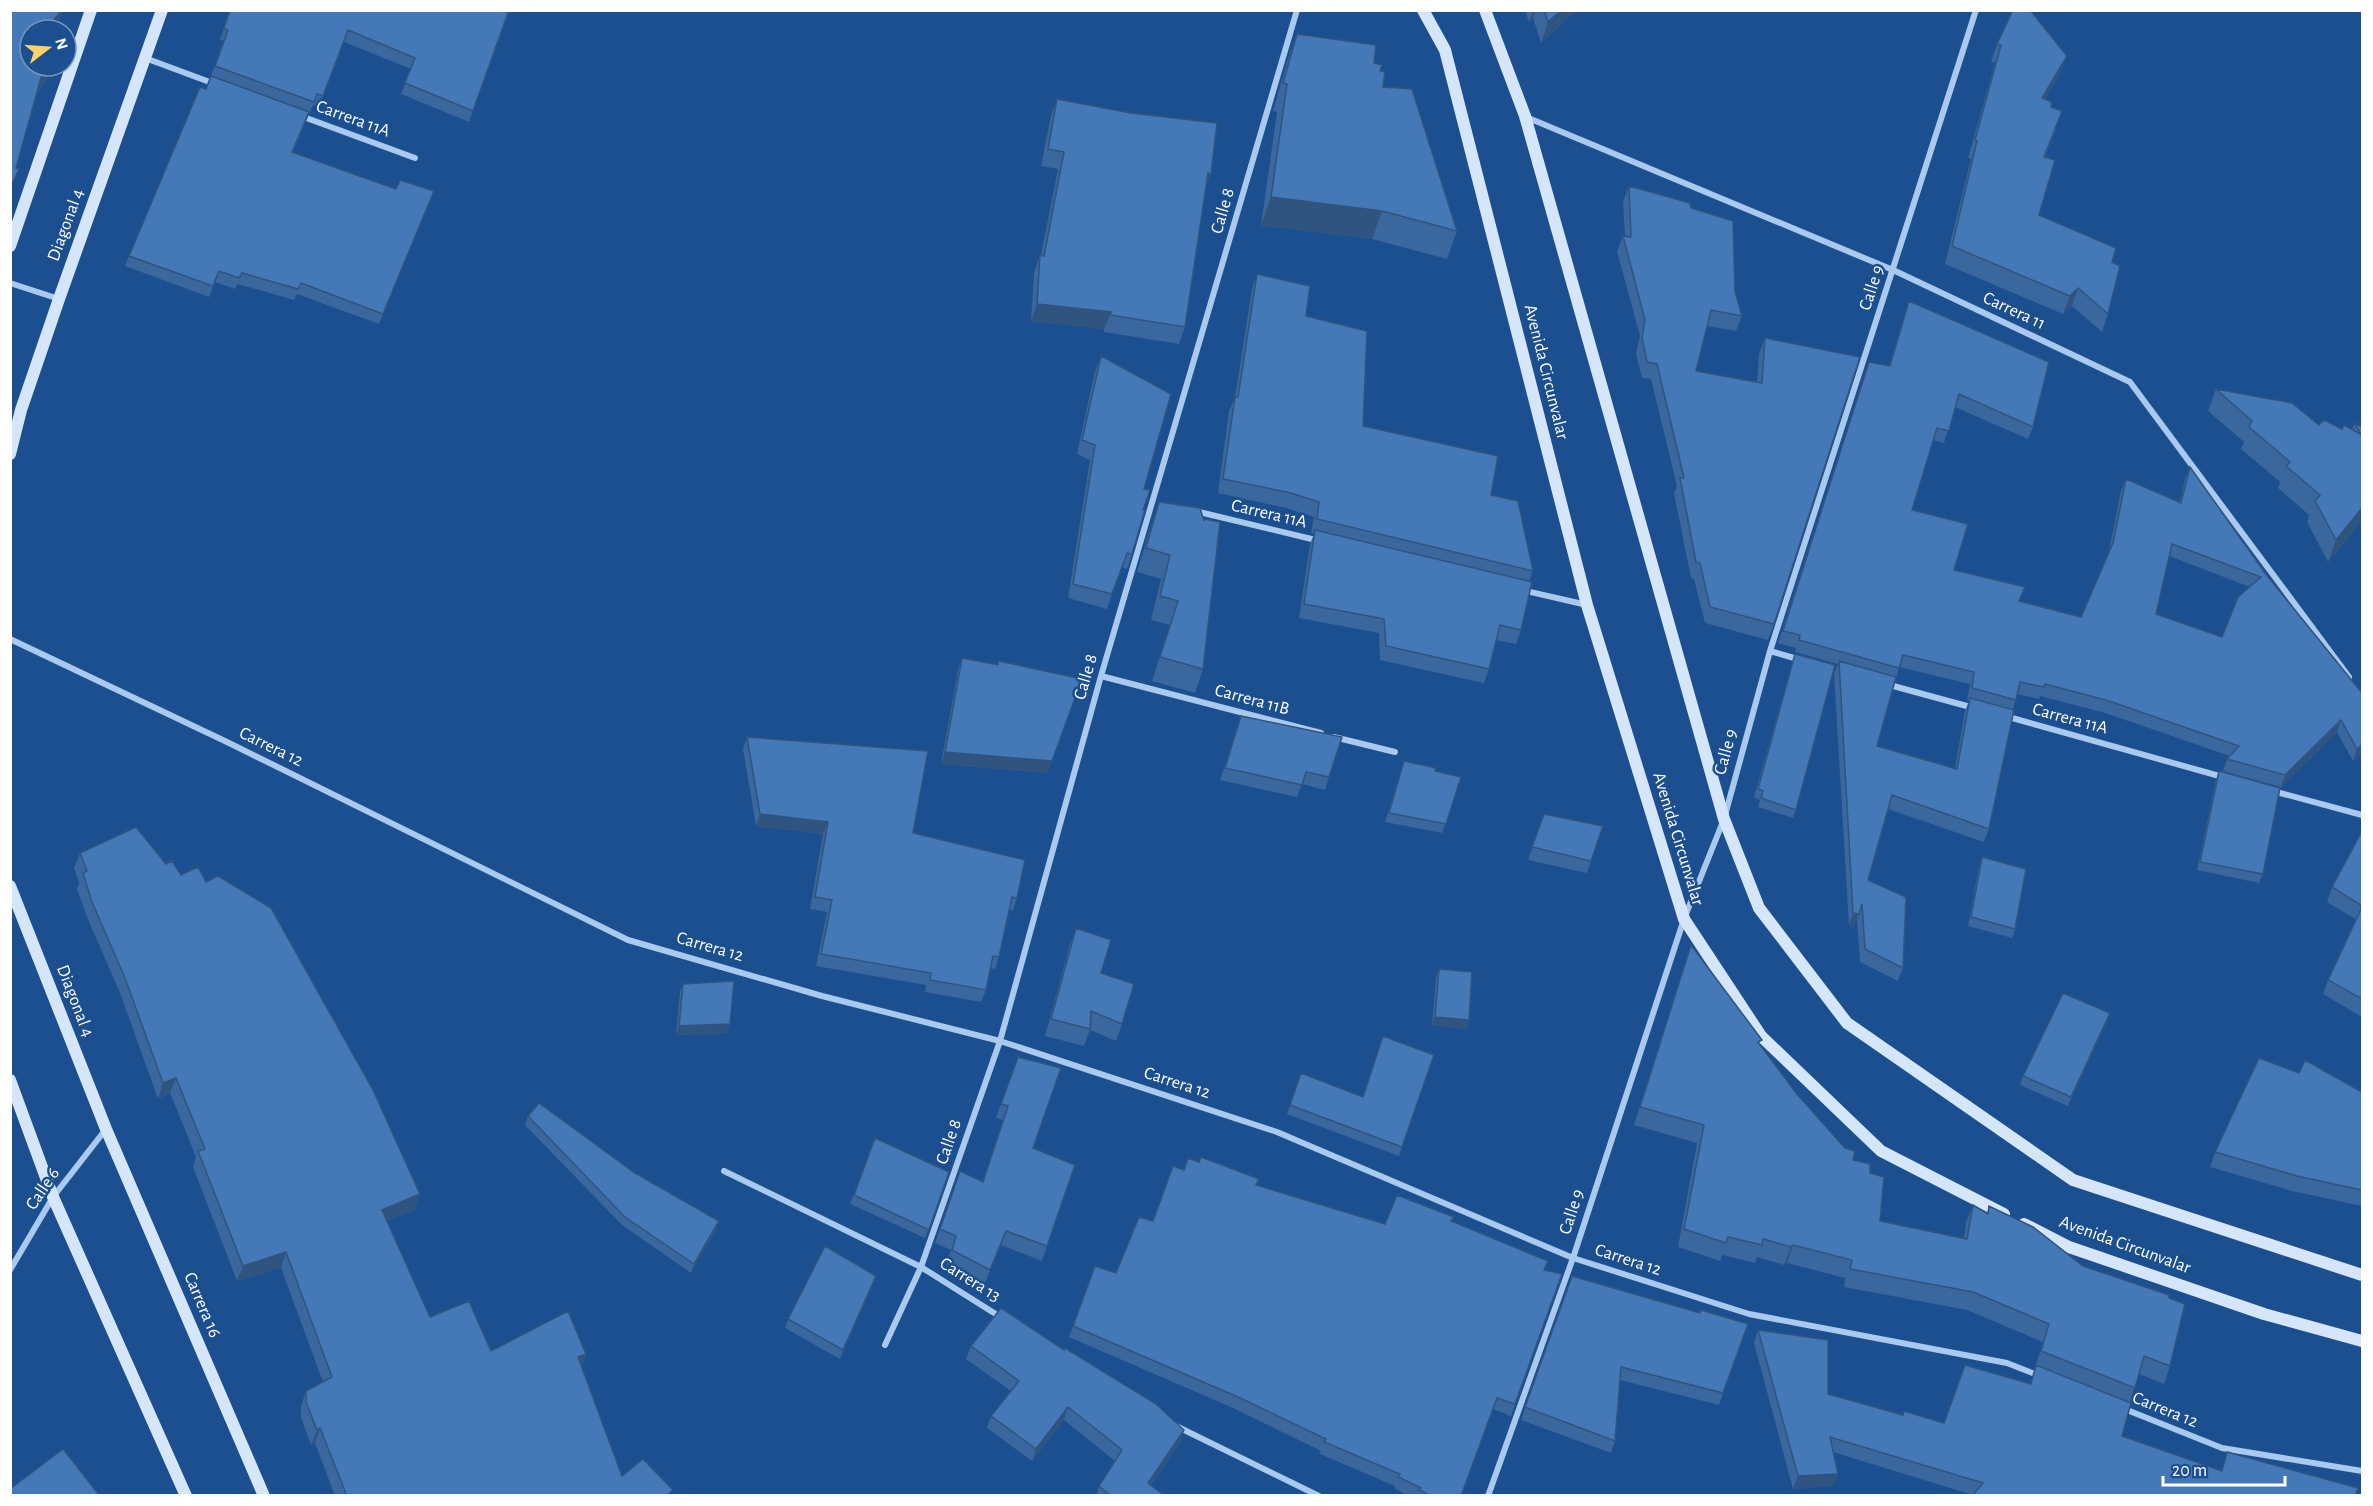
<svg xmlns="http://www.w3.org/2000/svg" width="2373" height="1506" font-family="'Alegreya Sans',sans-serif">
	<rect width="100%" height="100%" fill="#1b4f8f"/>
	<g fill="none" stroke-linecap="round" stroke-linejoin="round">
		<!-- minor -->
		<path stroke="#a9c9ee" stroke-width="6" d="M145,58L215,84
			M301,116L415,158
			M1526,117L1893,270L2130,382L2349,677
			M10,283L59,299
			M1195,511L1320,541
			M1522,590L1587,605
			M10,639L227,742L628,940L822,996L1000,1041L1277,1132L1573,1258L1749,1314L2007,1363L2040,1376
			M1770,651L1801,660
			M1101,676L1321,733
			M1886,684L1974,708
			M2005,716L2223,777
			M1334,737L1395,752
			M2273,791L2362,815
			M724,1171L921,1267L1002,1318
			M10,1270L53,1197L106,1129
			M885,1345L921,1267L1000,1041L1101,676L1297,10
			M2122,1408L2222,1448L2362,1471
			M1176,1426L1319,1496
			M1488,1496L1573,1258L1684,919L1724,819L1770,651L1976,10"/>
		<!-- secondary -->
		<path stroke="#d6e6fa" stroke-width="12" d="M1423,10L1445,50L1587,605L1684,919L1761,1036L1881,1151L2004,1214
			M1485,10L1525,116L1724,819L1759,908L1847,1023L2073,1180L2362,1275
			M10,246L91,10
			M10,454L21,410L59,299L162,10
			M10,886L106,1129L264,1496
			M10,1080L53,1197L186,1496
			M2024,1224L2069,1247L2264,1314L2362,1341"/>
	</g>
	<!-- wall -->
	<path fill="#3a679d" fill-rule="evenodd" d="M230,10H510L469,122L401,94L411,69L344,42L319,107L313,105L293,152L396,189L434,191L379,324L297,294L294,300L238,284L235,289L215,282L209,297L125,266L129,256L206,89L224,41L220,40Z
		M1525,10H1577L1541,43L1533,18L1529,22Z
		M1297,34L1374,63L1383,87L1457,231L1447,259L1372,239L1261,225L1277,112L1273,111L1287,62Z
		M1997,44L2060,74L2045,99L2051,107L2056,130L2045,157L2039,215L2112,262L2108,314L2102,332L2072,306L2063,314L1945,264L1971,159L1968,158L1995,63L1991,62Z
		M1057,99L1205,190L1185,327L1179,344L1104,332V329L1031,321L1034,272L1040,255H1041L1058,169L1041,166L1051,116Z
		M1629,186L1691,208L1735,292L1742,316L1736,331L1707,326L1696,371L1757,382L1759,354L1765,338L1774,624L1768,640L1705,623L1694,579L1691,578L1674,493L1677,486L1651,379L1642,378L1636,354L1640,336L1617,251L1623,236H1625L1623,202Z
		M1257,274L1306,316L1363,426L1491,495L1533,571L1529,581L1521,630L1516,644L1496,640L1489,669L1484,683L1380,660L1379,633L1299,618L1310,544L1314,534L1311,533L1314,517L1286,508L1218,493L1229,411L1235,397L1252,289Z
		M1909,301L2033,427L2028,439L1955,407L1944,443L1933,440L1912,510L1954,570L2020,601L2081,617L2109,551L2121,491L2126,479L2180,502L2185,479L2190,467L2265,573L2362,693V754L2353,761L2337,732L2281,787L2223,771L2227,759L2230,756L2105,713L2040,696L2039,699L2017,694L2013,709L1989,829L1984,842L1888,809L1868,880L1903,968L1898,981L1860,962L1857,919L1854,927L1849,926L1834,674L1838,664L1795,652L1796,648L1778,643L1869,362L1889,366ZM2169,556L2250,587L2222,637L2156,614ZM1899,667L1970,684L1967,700L1969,701L1965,711L1955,768L1877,746Z
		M1101,356L1144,489L1143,510L1132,554L1127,569L1122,567L1107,609L1068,598L1090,460L1077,454L1095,371Z
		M2216,389L2319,425L2342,429L2352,430L2354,423L2362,427V521L2328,562L2307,522L2309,515L2278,488L2280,482L2241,449L2244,442L2208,411Z
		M1159,502L1203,669L1195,693L1152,681L1170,625L1151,620L1161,579L1137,572L1151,526Z
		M1795,654L1796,810L1793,818L1758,807L1760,800L1754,797Z
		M962,658L997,665L999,661L1048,773L941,764L958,670Z
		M1241,716L1329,777L1325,790L1302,784L1297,797L1220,780Z
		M747,737L913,833L1017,898L1013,910H1009L999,957L995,969L990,968L986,990L981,1002L925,992L926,985L816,966L827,912L810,909L823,834L756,826L743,749Z
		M1404,761L1435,771L1461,777L1442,833L1385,822Z
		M2219,771L2263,874L2259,883L2197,870L2216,780Z
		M1544,814L1603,826L1587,873L1528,860Z
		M2362,831V1017L2323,994L2328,980L2357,920L2327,902L2332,887Z
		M80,853L166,864L181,875L206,882L415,1210L387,1221L430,1317L491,1351L586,1354L582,1367L622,1476L671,1496H335L315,1443L311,1445L301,1418V1406L306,1391L323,1382L281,1268L237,1281L193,1167L196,1157L170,1093L158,1099L120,993L87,917L77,889L79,883L74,868Z
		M1982,857L2015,929L2012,938L1968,926L1979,866Z
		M1076,928L1101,973L1122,1024L1116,1041L1090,1030L1084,1046L1045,1036L1070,944Z
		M1691,945L1760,1045L1796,1093L1853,1160L1870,1173L1880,1221L1964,1238L1966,1222L1973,1205L1987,1213L1989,1206L2083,1266L2169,1298L2170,1366L2164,1384L2139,1374L2130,1402L2122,1436L2221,1471L2227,1452L2358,1488L1973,1495L1833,1452V1486L1793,1489L1754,1343L1758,1330L1828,1394L1903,1415L1944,1423L2030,1384L2043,1342L1967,1310L1844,1287L1845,1278L1787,1263L1784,1265L1757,1257L1755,1263L1722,1255L1720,1261L1678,1247L1697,1143L1634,1125L1685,962Z
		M1439,969L1469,1020L1466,1029L1432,1025L1436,978Z
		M683,984L727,1033L676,1035L680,992Z
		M2107,1022L2068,1106L2020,1085L2023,1076Z
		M1434,1055L1399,1156L1287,1114L1301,1073L1363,1097Z
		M1018,1057L1033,1148L1075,1165L1042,1261L1001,1245L984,1285L946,1264L951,1250L935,1243L960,1171L983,1182L1003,1120L996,1118Z
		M2299,1073L2362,1092V1206L2292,1191L2210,1167L2215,1152Z
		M528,1116L635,1173L716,1230L691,1273L622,1225L525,1125Z
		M875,1138L949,1172L925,1238L850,1204Z
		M1256,1185L1385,1224L1452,1221L1544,1270L1562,1274L1511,1416L1493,1409L1461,1496H1409L1394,1488L1395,1486L1320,1454L1321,1451L1233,1408L1069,1337L1095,1266L1116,1273L1153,1221Z
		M1572,1276L1700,1313L1748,1324L1719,1405L1620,1380L1615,1441L1611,1453L1521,1420Z
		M873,1285L840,1359L785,1328L788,1319Z
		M971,1346L1180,1443L1151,1485L1165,1496H1096L1099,1486L1115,1461L1064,1420L1032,1461L987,1428L991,1416L1011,1391L966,1359Z"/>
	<!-- shaded-wall -->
	<path fill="#305480" d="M62,10H63L56,30L54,20Z
		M1533,10H1536L1533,18L1529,22Z
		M1561,10H1577L1541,43L1548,22Z
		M2067,56L2060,74L2035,116L2042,98Z
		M48,66H51L45,84L33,98L42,74Z
		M1208,173L1211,174L1205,191Z
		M434,191L430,202L379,324L383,314Z
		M1271,197L1382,211L1372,239L1261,225Z
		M2078,288L2072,306L2063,314L2070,296Z
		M1037,304L1111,312L1104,329L1031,321Z
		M2362,508V521L2328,562L2336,540Z
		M2341,720L2337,732L2281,787L2285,775Z
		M2362,745V754L2353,761L2357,749Z
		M945,752L1052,761L1048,773L941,764Z
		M760,814L828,822L823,834L756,826Z
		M1853,913L1859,914L1854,927L1849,926Z
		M2110,1013L2107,1022L2068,1106L2071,1097Z
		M1435,1017L1469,1020L1466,1029L1432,1025Z
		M730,1024L727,1033L676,1035L679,1026Z
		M176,1078L170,1093L158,1099L163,1083Z
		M420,1194L415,1210L377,1225L382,1210Z
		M719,1221L716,1230L691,1273L694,1264Z
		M1006,1231L1001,1245L984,1285L990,1270Z
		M1793,1245L1787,1263L1784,1265L1791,1247Z
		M286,1252L281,1268L237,1281L243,1266Z
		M876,1276L873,1285L840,1359L843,1350Z
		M586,1354L581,1369L578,1357Z
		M1068,1407L1064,1420L1032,1461L1036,1449Z
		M320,1428L315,1443L311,1445L317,1430Z
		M1184,1430L1180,1443L1144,1495L1148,1483Z
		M1838,1474L1833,1486L1793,1489L1798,1476Z"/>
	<!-- building -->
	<path fill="#4478b7" stroke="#305480" stroke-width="1.5" fill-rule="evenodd" d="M10,10H62L54,20L57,30H30V66H48L42,74L16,168L19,169L10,188Z
		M230,10H509L473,111L405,83L415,58L348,30L323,96L317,94L314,102L215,66L228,30L224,28Z
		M1544,10H1561L1548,22Z
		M2013,10H2030L2067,56L2042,98L2052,102L2051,107L2062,111L2044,157L2055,160L2039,215L2116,248L2112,262L2120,266L2108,314L2078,288L2070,296L1952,246L1977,141L1975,140L2001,45L1997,44Z
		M1297,34L1376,45L1374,63L1382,65L1380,71L1385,72L1383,87L1412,89L1457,231L1382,211L1271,197L1287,84L1283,83Z
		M211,76L309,112L292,152L396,189L400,180L434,191L383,314L301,283L298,289L242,273L239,278L219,271L213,286L129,256L200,87L206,89Z
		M1057,99L1131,113L1217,123L1211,174L1208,173L1185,327L1110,315L1111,312L1037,304L1040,255L1044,256L1064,152L1048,149Z
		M1629,186L1690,203L1691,208L1733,221L1735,292L1742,316L1711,310L1696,371L1762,383L1765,338L1860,357L1774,624L1710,607L1700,563L1696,562L1680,478H1684L1657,364L1647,362L1642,338L1645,320L1623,236L1631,237Z
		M1257,274L1310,286L1306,316L1367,331L1363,426L1498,456L1491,495L1518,501L1533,571L1317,519L1319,502L1291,493L1223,479L1235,397H1238Z
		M1909,301L2049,362L2033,427L1959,394L1949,431L1937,428L1912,510L1968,524L1954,570L2025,587L2019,601L2081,617L2113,543L2126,479L2181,503L2190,467L2265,573L2362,693V745L2357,749L2341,720L2285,775L2227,759L2239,746L2109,701L2045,684L2044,687L2020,682L2016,700L1972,688L1974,672L1903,655L1899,668L1799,640L1800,635L1783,631L1869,362L1890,366ZM2172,544L2261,577L2238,597L2222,637L2156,614Z
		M1101,356L1171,394L1144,489L1150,490L1143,510H1145L1132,554L1127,553L1112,594L1073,584L1095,445L1082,440Z
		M2216,389L2292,403L2319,425L2324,420L2342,429L2344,425L2362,435L2354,423L2362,427V508L2336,540L2315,501L2320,495L2286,466L2290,462L2249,427L2252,421Z
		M1159,502L1200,508L1204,521V519L1220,522L1203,669L1160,657L1178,601L1160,596L1170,555L1146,548Z
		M1315,530L1532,582L1521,630L1500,625L1489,669L1386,646L1384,619L1304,604Z
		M1795,654L1835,665L1796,810L1761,798L1763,791L1758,789Z
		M962,658L998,665L999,661L1082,679L1052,761L945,752Z
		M1839,661L1896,677L1877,746L1957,769L1970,698L2014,710L1989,829L1892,795L1868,880L1906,897L1903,968L1865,949L1862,904L1859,914L1853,913Z
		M1241,716L1342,737L1329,777L1306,772L1302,785L1225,768Z
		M747,737L928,751L913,833L1025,860L1017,898L1012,897L999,957L993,956L986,990L930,980L931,973L821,954L832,900L815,897L828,822L760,814Z
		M1404,761L1436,768L1435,771L1461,777L1446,824L1389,813Z
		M2219,771L2280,788L2263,874L2200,862Z
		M1544,814L1603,826L1591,861L1532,847Z
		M136,827L166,864L172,861L181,875L198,867L206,882L218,876L271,908L373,1090L420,1194L382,1210L430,1317L469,1301L491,1351L568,1311L586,1354L578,1357L622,1476L643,1459L673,1490L666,1496H347L320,1428L317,1430L306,1402V1391L332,1377L286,1252L243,1266L198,1151L205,1149L176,1078L163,1083L125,978L92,902L83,873L87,871L80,853Z
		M2362,831V906L2332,887Z
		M1982,857L2026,869L2015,929L1971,917Z
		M2362,907V999L2328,980Z
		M1076,928L1111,940L1101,973L1134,984L1122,1024L1091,1011L1090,1029L1051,1019Z
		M1691,945L1762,1040L1758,1042L1796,1093L1845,1148L1855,1151L1853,1160L1870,1164V1173L1884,1177L1880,1221L1967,1239L1973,1205L1988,1214L1989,1206L2033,1227L2083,1266L2169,1295V1298L2185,1304L2170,1366L2144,1356L2135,1388L2041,1351L2049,1324L1973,1292L1850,1269L1852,1260L1793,1245L1791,1247L1763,1239L1762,1245L1728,1237L1726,1243L1684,1229L1704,1125L1640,1107Z
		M1439,969L1472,972L1469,1020L1435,1017Z
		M734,981L730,1024L679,1026L683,984Z
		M2063,993L2110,1013L2071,1097L2023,1076Z
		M1383,1036L1434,1055L1402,1147L1290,1105L1301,1073L1363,1097Z
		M1018,1057L1061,1068L1033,1148L1075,1165L1047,1246L1006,1231L990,1270L952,1250L956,1236L940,1229L960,1171L983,1182L1008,1106L1001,1104Z
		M2259,1058L2299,1073L2305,1060L2362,1092V1190L2297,1176L2215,1152Z
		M539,1103L635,1173L719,1221L694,1264L625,1217L528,1116Z
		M875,1138L949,1172L929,1230L854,1195Z
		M1201,1157L1259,1179L1256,1185L1385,1224L1397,1195L1454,1217L1451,1221L1548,1261L1544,1270L1562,1274L1515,1404L1497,1398L1461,1496H1432L1419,1490L1421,1488L1398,1477L1400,1474L1324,1442L1326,1439L1238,1397L1073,1326L1095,1266L1116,1273L1139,1217L1153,1221L1173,1166L1184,1170L1188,1158L1199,1162Z
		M825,1246L876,1276L843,1350L788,1319Z
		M1572,1276L1700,1313L1701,1310L1748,1324L1723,1393L1621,1367L1615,1441L1525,1407Z
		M1001,1308L1064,1350L1065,1348L1156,1404L1184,1430L1148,1483L1165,1496H1111L1099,1486L1122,1450L1068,1407L1036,1449L991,1416L1019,1381L971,1346Z
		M1758,1330L1828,1340V1394L1903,1415L1904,1411L1944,1423L1965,1365L2031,1384L2036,1365L2131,1403L2122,1436L2222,1471L2227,1452L2358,1488L2355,1496H1972L1983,1483L1830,1437L1838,1474L1798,1476Z
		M63,1449L100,1496H10V1489Z"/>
	<g text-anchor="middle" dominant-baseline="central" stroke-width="5" stroke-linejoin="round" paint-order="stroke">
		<!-- street labels -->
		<g font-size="18" fill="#fff" stroke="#1b4f8f">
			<text transform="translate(353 119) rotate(20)">Carrera 11A</text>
			<text transform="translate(1223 211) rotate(-74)">Calle 8</text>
			<text transform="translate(66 225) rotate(-70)">Diagonal 4</text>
			<text transform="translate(1872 288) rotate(-72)">Calle 9</text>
			<text transform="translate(2014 311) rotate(25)">Carrera 11</text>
			<text transform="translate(1546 372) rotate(76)">Avenida Circunvalar</text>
			<text transform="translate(1269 514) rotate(13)">Carrera 11A</text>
			<text transform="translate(1086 677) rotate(-74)">Calle 8</text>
			<text transform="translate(1252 700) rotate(15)">Carrera 11B</text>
			<text transform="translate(2070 719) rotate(15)">Carrera 11A</text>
			<text transform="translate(271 747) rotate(26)">Carrera 12</text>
			<text transform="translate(1726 752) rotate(-75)">Calle 9</text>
			<text transform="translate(1678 839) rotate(73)">Avenida Circunvalar</text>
			<text transform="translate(710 947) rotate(16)">Carrera 12</text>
			<text transform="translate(75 1001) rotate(69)">Diagonal 4</text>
			<text transform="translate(1177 1083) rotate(18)">Carrera 12</text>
			<text transform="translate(949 1142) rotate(-71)">Calle 8</text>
			<text transform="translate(43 1189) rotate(-56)">Calle 6</text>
			<text transform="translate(1572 1212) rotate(-72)">Calle 9</text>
			<text transform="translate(2125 1245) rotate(20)">Avenida Circunvalar</text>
			<text transform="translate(1628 1260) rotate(18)">Carrera 12</text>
			<text transform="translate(970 1280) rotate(32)">Carrera 13</text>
			<text transform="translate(202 1305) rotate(67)">Carrera 16</text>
			<text transform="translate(2165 1410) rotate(22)">Carrera 12</text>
		</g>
	</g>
	<!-- border -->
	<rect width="2373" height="1506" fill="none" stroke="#ffffff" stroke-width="24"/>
	<!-- north arrow -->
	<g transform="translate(48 48) rotate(73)"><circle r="28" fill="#1b4f8f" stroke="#7695bc" stroke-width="1.5"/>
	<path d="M0-4.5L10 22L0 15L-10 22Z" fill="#ffd166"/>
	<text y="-9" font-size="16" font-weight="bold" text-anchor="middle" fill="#ffffff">N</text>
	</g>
	<!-- scale -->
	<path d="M2163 1476v9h122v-9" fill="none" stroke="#ffffff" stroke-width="3"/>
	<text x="2172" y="1476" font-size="18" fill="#ffffff" stroke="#1b4f8f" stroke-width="4.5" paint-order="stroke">20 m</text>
</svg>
